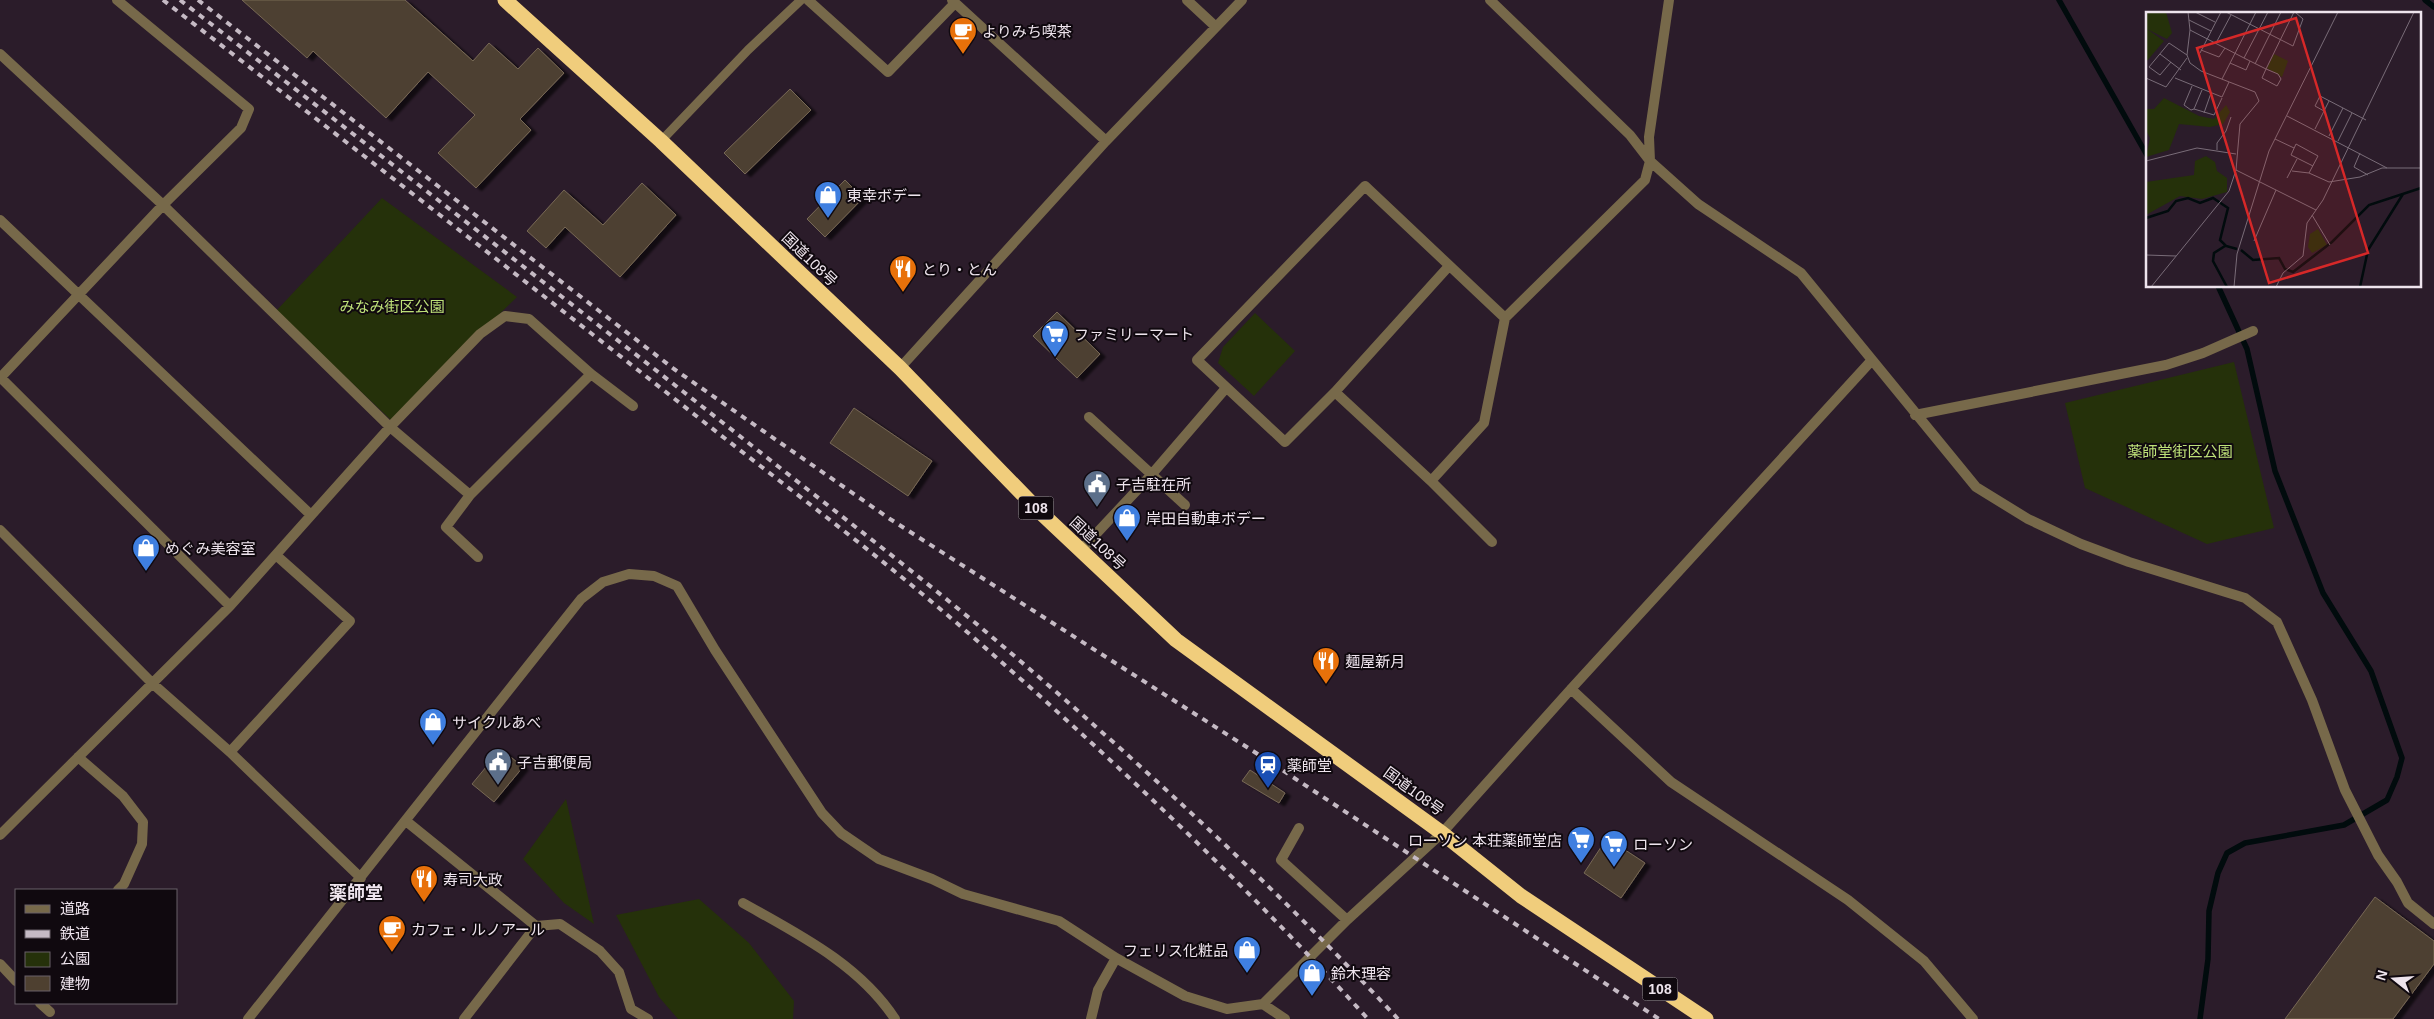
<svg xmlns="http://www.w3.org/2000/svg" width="2434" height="1019" font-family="Arial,'Noto Sans JP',sans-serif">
	<defs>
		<filter id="shadow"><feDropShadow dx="5.5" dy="3" stdDeviation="1" flood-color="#0009"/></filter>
	</defs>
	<rect width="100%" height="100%" fill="#2b1c2a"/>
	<!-- green -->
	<path fill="#25310a" d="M382,198L517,297L391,420L276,311Z
		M1255,313L1295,351L1254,396L1218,363L1223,347Z
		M2234,362L2274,528L2207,544L2085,488L2065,403Z
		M566,799L594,924L564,903L523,859Z
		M699,899L749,943L794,1001L793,1019H678L659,997L616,915Z"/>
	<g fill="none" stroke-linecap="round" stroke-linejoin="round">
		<!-- stream -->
		<path stroke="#010b0d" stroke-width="5.5" d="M2059,0L2148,157
			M2425,0L2434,7
			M2200,1019L2208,959L2209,911L2218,873L2227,853L2245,843L2344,825L2387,800L2397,777L2402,758L2371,671L2323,593L2275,471L2247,349L2218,286"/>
	</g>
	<!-- building -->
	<path fill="#4e4030" stroke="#776856" filter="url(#shadow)" d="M242,0H405L473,61L489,43L518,69L538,48L564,73L520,119L531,130L476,188L438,153L475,115L428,72L386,118L313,51L307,58Z
		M790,89L811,110L745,174L724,153Z
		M845,180L863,198L825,237L807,219Z
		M642,183L676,215L620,277L565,227L546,248L527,231L564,190L603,225Z
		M1057,312L1100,354L1077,378L1033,336Z
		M854,408L932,461L908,496L830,443Z
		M501,749L523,767L494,802L472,784Z
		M1250,770L1285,793L1279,803L1242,781Z
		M1607,838L1645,863L1621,898L1584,873Z
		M2375,897L2434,941V964L2393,1019H2285Z"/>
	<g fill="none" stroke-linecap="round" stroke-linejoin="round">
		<!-- lane -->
		<path stroke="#77694a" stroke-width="9" d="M661,141L748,50L801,0"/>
		<!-- street -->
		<path stroke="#77694a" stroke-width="10" d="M808,0L888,72L955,3
			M952,0L1106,141
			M1187,0L1216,27
			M1490,0L1630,135L1650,161L1698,204L1801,273L1976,487L2028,519L2081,544L2129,562L2245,598L2277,622L2312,700L2345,790L2378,855L2397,882L2408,903L2434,924
			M0,54L163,205L390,427L470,495L591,374L529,319L505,316L480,334L390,427L230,606L0,835
			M0,220L311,515
			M1449,266L1335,392L1285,442L1197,360L1365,186L1505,318
			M900,368L1106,141L1242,0
			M591,374L633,406
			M0,377L230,606
			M0,378L163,205L241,128L249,109L117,0
			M1335,392L1431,481L1492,542
			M1915,415L2166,365L2203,353L2253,331
			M1089,417L1185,505
			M1431,481L1484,423L1505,318L1645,180L1650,161L1649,137L1669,0
			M470,495L446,527L478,557
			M0,530L152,683L230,752L361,878
			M1081,550L1152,474L1226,388
			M1571,689L1671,782L1848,900L1924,961L1973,1019
			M230,752L350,621L277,556
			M78,757L123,796L143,822L142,844L124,884L118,890
			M406,821L536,926L464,1019
			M1299,828L1281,860L1347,920
			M743,903C798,934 859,964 895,1019
			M536,926L560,924L600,951L619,972L631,1009L648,1019
			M0,964L16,981
			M40,1003L50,1012
			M1263,1004L1285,1019
			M248,1019L581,599L603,582L629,574L654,576L677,586L715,650L822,813L841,833L879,859L932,879L963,894L1059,921L1116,958L1185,996L1227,1009L1263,1004L1347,920L1442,833L1571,689L1872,360
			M1091,1019L1098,990L1116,958"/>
		<!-- highway -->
		<path stroke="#f0cd7c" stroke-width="15" d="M505,0L661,141L900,368L1038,510L1176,640L1442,833L1521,896L1706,1019"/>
		<!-- rail -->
		<path stroke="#c5bac4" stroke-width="4" stroke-dasharray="6 6" stroke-linecap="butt" d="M163,0C341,138 519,276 695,415C789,489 885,560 974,638C1112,758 1245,884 1368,1019
			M180,0C368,145 555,291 741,437C820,500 901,561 979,626C1125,749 1268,879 1398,1019
			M198,0L674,369L890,519L1267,760L1659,1019"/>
	</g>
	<!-- icons -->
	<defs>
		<symbol id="cafe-pin" viewBox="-11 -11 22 30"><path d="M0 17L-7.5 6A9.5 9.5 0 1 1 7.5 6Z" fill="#e8710a" stroke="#10090f"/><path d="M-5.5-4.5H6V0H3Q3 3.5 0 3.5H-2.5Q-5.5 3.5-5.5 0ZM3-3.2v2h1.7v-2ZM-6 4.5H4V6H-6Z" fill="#fff"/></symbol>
		<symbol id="shop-pin" viewBox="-11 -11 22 30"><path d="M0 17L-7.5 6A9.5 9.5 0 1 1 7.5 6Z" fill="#3f7fe0" stroke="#10090f"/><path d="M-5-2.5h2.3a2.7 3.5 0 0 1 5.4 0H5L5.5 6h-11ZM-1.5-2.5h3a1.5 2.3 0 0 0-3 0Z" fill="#fff"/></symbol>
		<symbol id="restaurant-pin" viewBox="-11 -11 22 30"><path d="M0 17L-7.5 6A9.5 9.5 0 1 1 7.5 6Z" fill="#e8710a" stroke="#10090f"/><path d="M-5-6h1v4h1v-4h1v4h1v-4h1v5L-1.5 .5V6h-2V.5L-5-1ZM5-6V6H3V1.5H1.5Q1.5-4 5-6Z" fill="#fff"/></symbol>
		<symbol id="supermarket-pin" viewBox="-11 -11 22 30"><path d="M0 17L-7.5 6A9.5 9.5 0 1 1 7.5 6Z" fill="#3f7fe0" stroke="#10090f"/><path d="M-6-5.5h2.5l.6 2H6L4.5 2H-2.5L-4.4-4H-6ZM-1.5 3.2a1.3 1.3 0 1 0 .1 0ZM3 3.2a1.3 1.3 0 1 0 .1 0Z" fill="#fff"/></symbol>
		<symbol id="civic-pin" viewBox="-11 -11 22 30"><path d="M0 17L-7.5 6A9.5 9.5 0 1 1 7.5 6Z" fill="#5c6f8a" stroke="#10090f"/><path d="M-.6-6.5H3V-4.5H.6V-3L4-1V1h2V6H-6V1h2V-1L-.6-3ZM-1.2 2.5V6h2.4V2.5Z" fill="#fff"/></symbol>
		<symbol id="station-pin" viewBox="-11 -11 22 30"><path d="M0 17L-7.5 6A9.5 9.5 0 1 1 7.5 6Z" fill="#1a4fb4" stroke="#10090f"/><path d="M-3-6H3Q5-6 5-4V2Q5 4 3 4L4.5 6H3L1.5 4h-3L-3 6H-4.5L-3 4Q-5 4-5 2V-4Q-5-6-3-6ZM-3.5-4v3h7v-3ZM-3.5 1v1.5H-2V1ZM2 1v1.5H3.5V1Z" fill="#fff"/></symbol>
	</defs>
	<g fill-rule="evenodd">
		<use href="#cafe-pin" x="947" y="15" width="32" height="43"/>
		<use href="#shop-pin" x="812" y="179" width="32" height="43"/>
		<use href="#restaurant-pin" x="887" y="253" width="32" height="43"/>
		<use href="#supermarket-pin" x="1039" y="318" width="32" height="43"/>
		<use href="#civic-pin" x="1081" y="468" width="32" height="43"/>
		<use href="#shop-pin" x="1111" y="502" width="32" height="43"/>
		<use href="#shop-pin" x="130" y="532" width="32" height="43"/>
		<use href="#restaurant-pin" x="1310" y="645" width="32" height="43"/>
		<use href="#shop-pin" x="417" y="706" width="32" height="43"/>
		<use href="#civic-pin" x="482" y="746" width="32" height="43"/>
		<use href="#station-pin" x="1252" y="749" width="32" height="43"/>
		<use href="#supermarket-pin" x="1565" y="824" width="32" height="43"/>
		<use href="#supermarket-pin" x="1598" y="828" width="32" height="43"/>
		<use href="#restaurant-pin" x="408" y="863" width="32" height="43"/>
		<use href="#cafe-pin" x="376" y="913" width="32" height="43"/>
		<use href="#shop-pin" x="1231" y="934" width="32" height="43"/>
		<use href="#shop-pin" x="1296" y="957" width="32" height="43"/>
	</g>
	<g text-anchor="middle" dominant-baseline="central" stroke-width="4" stroke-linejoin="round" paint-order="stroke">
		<!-- shield labels -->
		<g fill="#10090f" stroke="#aba2aa" stroke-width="1">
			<rect x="1018.5" y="496.5" width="35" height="23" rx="4"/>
			<rect x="1642.5" y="977.5" width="35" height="23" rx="4"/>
		</g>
		<g font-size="14" font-weight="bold" fill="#eee4ed">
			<text x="1036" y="508">108</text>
			<text x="1660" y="989">108</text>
		</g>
		<!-- poi labels -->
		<g font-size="15" fill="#eee4ed" stroke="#10090f" text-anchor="start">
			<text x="982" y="31">よりみち喫茶</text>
			<text x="847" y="195">東幸ボデー</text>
			<text x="922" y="269">とり・とん</text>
			<text x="1074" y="334">ファミリーマート</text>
			<text x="1116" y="484">子吉駐在所</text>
			<text x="1146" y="518">岸田自動車ボデー</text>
			<text x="165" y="548">めぐみ美容室</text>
			<text x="1345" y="661">麺屋新月</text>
			<text x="452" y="722">サイクルあべ</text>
			<text x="517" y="762">子吉郵便局</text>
			<text x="1287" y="765">薬師堂</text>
			<text x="1562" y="840" text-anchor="end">ローソン 本荘薬師堂店</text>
			<text x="1633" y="844">ローソン</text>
			<text x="443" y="879">寿司大政</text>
			<text x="411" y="929">カフェ・ルノアール</text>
			<text x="1228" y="950" text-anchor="end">フェリス化粧品</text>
			<text x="1331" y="973">鈴木理容</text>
		</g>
		<!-- street labels -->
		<g font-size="15" fill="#eee4ed" stroke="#10090f">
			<text transform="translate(810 259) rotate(44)">国道108号</text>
			<text transform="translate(1098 543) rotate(43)">国道108号</text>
			<text transform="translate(1414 791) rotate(36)">国道108号</text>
		</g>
		<!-- park labels -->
		<g font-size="15" fill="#bde078" stroke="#10090f">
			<text x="392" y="306">みなみ街区公園</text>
			<text x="2180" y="451">薬師堂街区公園</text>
		</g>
		<!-- quarter labels -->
		<g font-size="18" font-weight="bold" fill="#eee4ed" stroke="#10090f">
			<text x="356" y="893">薬師堂</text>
		</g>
	</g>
	<!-- overview -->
	<g transform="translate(2146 12)">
		<rect width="275" height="275" fill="#2b1c2a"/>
		<path d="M0,0H20L26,21L21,27L1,17L18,29L0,50ZM128,42L142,49L136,65L121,56ZM18,86L53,104L68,107L80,93L84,100L77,112L64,115L33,112L23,138L0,145L4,126L0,118V97H8ZM60,144L69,150L71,159L81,166V180L56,187L34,184L0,203V170L48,163L49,149ZM172,217L181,233L166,241L162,235L164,222Z" fill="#25310a"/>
		<path fill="none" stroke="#010b0d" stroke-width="2.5" d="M0,206L22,199L30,189L42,186L54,191L67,186L82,196L74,228L80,234L91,237M79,234L68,241L67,249L81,275M95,238L107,248L133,246L139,257L147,260L186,230L223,193L275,176M214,275L222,238L257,182"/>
		<path fill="none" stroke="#796c78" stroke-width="1" d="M49,0L69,10M80,0L147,34L157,7L149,0M43,8L65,19M44,18L98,46L120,57L132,62L135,67L131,74L116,66L120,57L148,0M70,31L85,3M55,38L73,45L79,36M54,41L75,0M14,42L35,58M98,46L122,0M25,50L14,63L3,55L23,31L41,43M84,51L100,58L104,49M109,52L135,0M0,66L20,75L41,46M29,66L76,85L83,70M76,67L110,0M46,74L38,93L45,98L48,97L56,78M48,97L68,103L76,86M178,99L169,94L174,84L220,108M58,101L65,81M141,104L241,156M169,117L183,89M183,124L197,96M129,127L148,136M192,129L206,101M71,138V131L80,119L85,105M214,141L208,155L222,163M0,149L51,136L90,142M90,158L170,198M146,159L163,161L183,170L214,165L236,156H275M163,161L172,144L150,132L145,143L167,154M141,166L151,147M166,203L184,233M108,229L130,178M0,243L30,244M5,275L83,179L90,158L94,112L113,89L109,80L55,59L44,51L41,43L44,18L42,0M88,275L91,242L123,139L192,0M130,275L137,261L157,244L161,211L177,188L268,0"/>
		<path fill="#d62828" fill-opacity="0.15" stroke="#d62828" stroke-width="2.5" d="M150,6L222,241L123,271L51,36Z"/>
		<rect width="275" height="275" fill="none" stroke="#eee4ed" stroke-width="2.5"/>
	</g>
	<!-- legend -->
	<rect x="15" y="889" width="162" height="115" fill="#10090f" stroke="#696168"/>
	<rect x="25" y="905" width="25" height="8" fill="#77694a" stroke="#696168"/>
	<text x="60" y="914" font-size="15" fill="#eee4ed">道路</text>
	<rect x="25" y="930" width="25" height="8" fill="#c5bac4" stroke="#696168"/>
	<text x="60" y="939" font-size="15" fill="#eee4ed">鉄道</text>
	<rect x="25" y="952" width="25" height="15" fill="#25310a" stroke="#696168"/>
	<text x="60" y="964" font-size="15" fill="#eee4ed">公園</text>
	<rect x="25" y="976" width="25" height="15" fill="#4e4030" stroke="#696168"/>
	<text x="60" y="989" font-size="15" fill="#eee4ed">建物</text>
	<!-- north arrow -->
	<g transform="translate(2394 979) rotate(287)" stroke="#10090f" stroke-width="4" paint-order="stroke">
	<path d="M0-4L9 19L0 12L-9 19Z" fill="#eee4ed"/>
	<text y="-8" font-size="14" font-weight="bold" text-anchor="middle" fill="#eee4ed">N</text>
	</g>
</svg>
